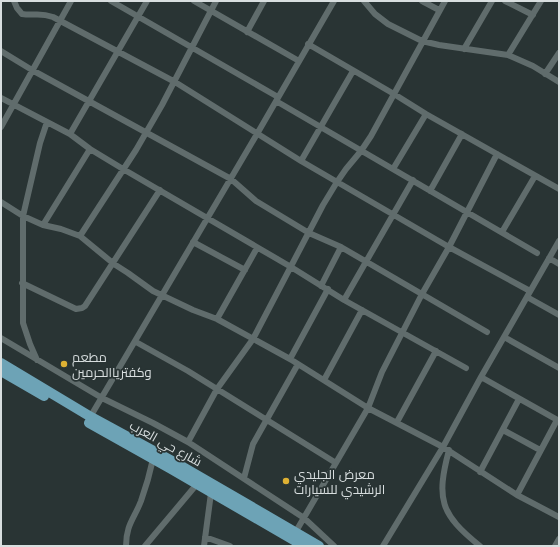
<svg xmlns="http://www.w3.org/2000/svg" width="560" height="547" font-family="Montserrat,Cairo,sans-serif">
	<rect width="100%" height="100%" fill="#293434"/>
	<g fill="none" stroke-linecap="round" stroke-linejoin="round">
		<!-- minor -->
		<path stroke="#606c6c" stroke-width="6" d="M14,1L17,8L22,14C35,16 39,12 53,17L175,82L301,161L449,247L530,291
			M111,1L278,97
			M194,1L299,61
			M364,1L375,14L388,24L422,41L439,45L508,55L533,66L559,82
			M422,1L439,10
			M505,1L533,15
			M247,32L264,1
			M308,44L394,94L426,114L559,189
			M464,49L492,1
			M1,51L32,70L231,179L256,201L309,233L341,247L487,332
			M508,55L541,1
			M545,74L559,53
			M1,98L70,134L90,149L123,169L291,267L344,300L466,368
			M276,101L537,253
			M1,127L71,1
			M70,134L147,1
			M301,161L353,71
			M393,169L426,114
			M430,191L462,134
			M1,202L23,216L43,225L61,229L80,236L114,264L128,273L153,291L193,310L217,319L290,359L368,408L443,447L517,495L559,517
			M43,225L90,149
			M502,232L535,176
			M80,236L136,150L162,105L216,1
			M193,242L245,270
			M549,258L559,264
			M22,283L76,309L82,308L85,306L160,190
			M321,286L341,247
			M527,297L559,315
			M344,300L413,180
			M217,319L257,248
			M504,337L559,368
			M1,338L102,398L153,423L188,442L304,518L334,546
			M136,342L188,371L336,463
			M290,359L328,289
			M37,360L30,344L23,323V216L40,143L47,122
			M481,377L559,421
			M324,380L362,310
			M89,419L257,134L334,1
			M397,422L436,351
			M503,430L540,450
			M188,442L217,389L253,339L323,205L337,182L346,169L361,151L371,136L445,1
			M449,450C436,499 440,514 480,546
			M480,472L519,399
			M244,478L253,444L298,364
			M517,495L557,420
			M295,533L368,408L382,372L422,294L449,247L497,154
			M205,537L230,546
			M126,546C126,525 134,519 141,501C146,487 150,473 153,459
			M145,546L197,484
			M204,546L211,493
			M383,546L443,447L481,377L559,241
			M555,546L559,539"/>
		<!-- primary -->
		<path stroke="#6da3b6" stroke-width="10" d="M1,363L91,417L183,467L319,546
			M1,371L44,396
			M89,423L171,469L304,546"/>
	</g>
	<!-- markers -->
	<g fill="#deb133" stroke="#293434" stroke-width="1.5">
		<circle cx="64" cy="364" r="4"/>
		<circle cx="286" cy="481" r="4"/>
	</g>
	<g text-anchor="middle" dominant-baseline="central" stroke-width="3.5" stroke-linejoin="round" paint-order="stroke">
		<!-- poi labels -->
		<g font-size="13" fill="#d8dedf" stroke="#293434" text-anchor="start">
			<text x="72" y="357">مطعم<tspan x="72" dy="15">وكفترياالحرمين</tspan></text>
			<text x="294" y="474">معرض الجليدي<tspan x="294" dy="15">الرشيدي للسيارات</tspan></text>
		</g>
		<!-- street labels -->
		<g font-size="13" fill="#d8dedf" stroke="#293434">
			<text transform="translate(166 443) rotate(29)">شارع حي العرب</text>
		</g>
	</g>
	<!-- border -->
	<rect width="560" height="547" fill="none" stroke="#d8dedf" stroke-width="4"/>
</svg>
